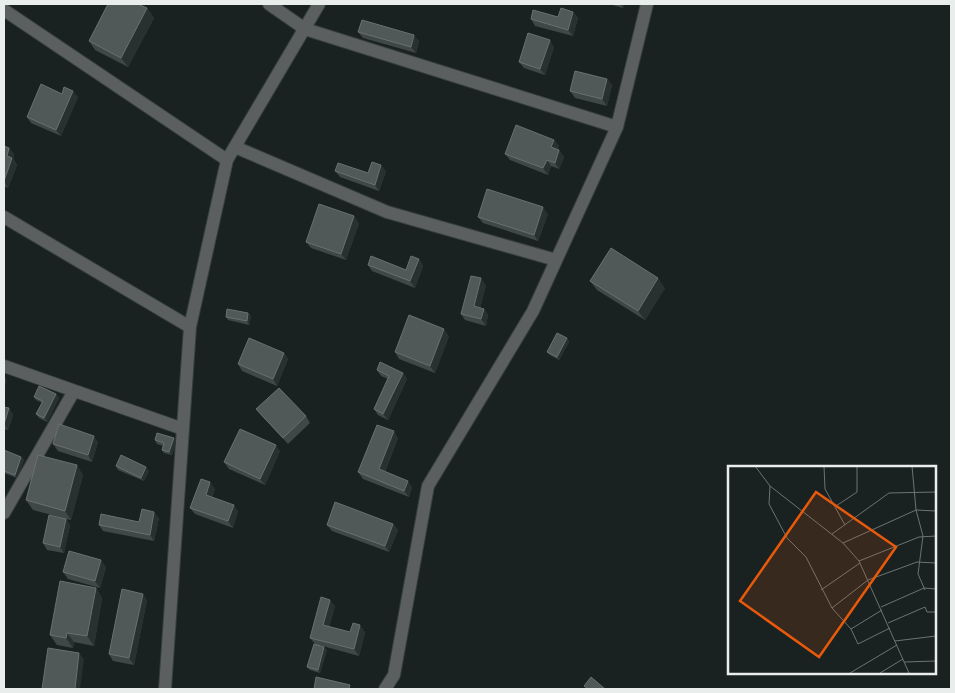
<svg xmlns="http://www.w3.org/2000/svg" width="955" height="693" font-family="'Alegreya Sans',sans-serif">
	<rect width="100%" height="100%" fill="#192221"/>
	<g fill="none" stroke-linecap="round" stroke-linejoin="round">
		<defs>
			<path id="minor" d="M269,4L305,29L617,127
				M4,10L227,160
				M235,147L387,212L556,260
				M4,217L190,327
				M4,366L183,429
				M4,513L74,391
				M165,689L190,327L227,160L319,4
				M385,689L394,675L428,486L533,311L617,127L647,4"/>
		</defs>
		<!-- minor casing -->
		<use href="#minor" stroke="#363f3e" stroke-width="14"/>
		<!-- minor -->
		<use href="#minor" stroke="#5b5f5f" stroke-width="12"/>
	</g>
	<!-- wall -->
	<path fill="#3f4847" d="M609,4H624L623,8Z
		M147,8L154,18L128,67L95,50L89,41Z
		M573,12L578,18L573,36L535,26L531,19L558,17Z
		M358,32L419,41L416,53L363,38Z
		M554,47L545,75L524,68L519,62Z
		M607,79L612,85L607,106L575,98L570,91Z
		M62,94L78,97L61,136L31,123L27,117Z
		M554,140L559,146L557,150H559L564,157L559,169L551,166L548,175L510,160L505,154Z
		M4,146L9,148L14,154L13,158L17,165L8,188L4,186Z
		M335,171L368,173L386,171L379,191L340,177Z
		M548,214L538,241L483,223L478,217Z
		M359,223L346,260L311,248L306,242Z
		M419,259L423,266L415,288L372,271L368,265L406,270Z
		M590,281L665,288L645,320L597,290Z
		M486,285L480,308L484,309L488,315L486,326L465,320L461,314Z
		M248,313L251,316L249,325L228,320L226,317Z
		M449,336L435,373L399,359L395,352Z
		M567,338L569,342L559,360L550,355L547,352Z
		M284,353L288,359L277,386L242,371L238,364Z
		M377,370L403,373L407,379L388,420L378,415L374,409L388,379L381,376Z
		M56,394L59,398L47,422L39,418L36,414L42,403L36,400L34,397Z
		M4,407L9,408L13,415L8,430L4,429Z
		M256,409L306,416L310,423L288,444L261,415Z
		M398,438L385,472L412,487L409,497L363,479L358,472Z
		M155,440L176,442L172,455L164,453L162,450L163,446L157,444Z
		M98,442L92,462L58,451L53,444Z
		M4,450L21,457L24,460L17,478L4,473Z
		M280,451L265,485L229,469L224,462Z
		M116,466L149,471L144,481L118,470Z
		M83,475L71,520L66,519L70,525L64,553L47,550L43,543L63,518L33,510L26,500Z
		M215,489L212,497L238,511L233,528L195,514L190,508Z
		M159,518L154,541L103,531L99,525L139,522Z
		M393,524L398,530L389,552L332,531L327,525Z
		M106,567L100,588L68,579L63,572Z
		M96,588L102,598L94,646L74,642L73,648L57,645L50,635Z
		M147,600L134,665L113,661L109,654Z
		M335,606L329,627L350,632H365L359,656L319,645L327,650L320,673L310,670L307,667L315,644L310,638Z"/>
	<!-- shaded-wall -->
	<path fill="#283130" d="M620,4H624L623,8Z
		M147,8L154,18L128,67L121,58Z
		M573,12L578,18L573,36L568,30Z
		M414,35L419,41L416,53L411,47Z
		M550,40L554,47L545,75L540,69Z
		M607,79L612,85L607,106L602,99Z
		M73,91L78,97L61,136L56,130Z
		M554,140L559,146L556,154L551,147Z
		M9,148L14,154L13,158L17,165L8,188L4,182L7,156Z
		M559,150L564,157L559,169L555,163Z
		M547,160L551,166L548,175L543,168Z
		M381,165L386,171L379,191L375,185Z
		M543,207L548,214L538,241L534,235Z
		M354,216L359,223L346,260L341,254Z
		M419,259L423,266L415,288L410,281Z
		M481,278L486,285L479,312L474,306Z
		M658,278L665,288L645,320L638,311Z
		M484,309L488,315L486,326L481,319Z
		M248,313L251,316L249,325L247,321Z
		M444,329L449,336L435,373L430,366Z
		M567,338L569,342L559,360L557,357Z
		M284,353L288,359L277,386L273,379Z
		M403,373L407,379L388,420L383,414Z
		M4,375L7,380L4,390Z
		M56,394L59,398L47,422L44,418Z
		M9,408L13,415L8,430L4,424Z
		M394,431L398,438L383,476L379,469Z
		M94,436L98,442L92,462L88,455Z
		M174,438L176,442L172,455L169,452Z
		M276,445L280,451L265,485L260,479Z
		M21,457L24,460L17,478L15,475Z
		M77,465L83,475L71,520L65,511Z
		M146,467L149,471L144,481L141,478Z
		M408,481L412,487L409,497L404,491Z
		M210,482L215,489L210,501L206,495Z
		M234,505L238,511L233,528L228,521Z
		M154,512L159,518L154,541L150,535Z
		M66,519L70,525L64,553L60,547Z
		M393,524L398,530L389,552L385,546Z
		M101,560L106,567L100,588L95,581Z
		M96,588L102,598L94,646L87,636Z
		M143,594L147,600L134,665L129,658Z
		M330,600L335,606L328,632L323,625Z
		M360,625L365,632L359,656L354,649Z
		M67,633L74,642L73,648L66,638Z
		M324,647L327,650L320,673L318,670Z
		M79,653L84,659L80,689H75Z"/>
	<!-- building -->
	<path fill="#515958" stroke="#697170" d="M108,4H138L147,8L121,58L89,41Z
		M561,8L573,12L568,30L531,19L533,10L558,17Z
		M362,20L414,35L411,47L358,32Z
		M528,33L550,40L540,69L519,62Z
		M575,71L607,79L602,99L570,91Z
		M41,84L62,94L64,87L73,91L56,130L27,117Z
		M516,125L554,140L551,147L559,150L555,163L547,160L543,168L505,154Z
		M4,146L9,148L7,156L12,158L4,181Z
		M372,162L381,165L375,185L335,171L338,163L368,173Z
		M487,189L543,207L534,235L478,217Z
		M319,204L354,216L341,254L306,242Z
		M611,248L658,278L638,311L590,281Z
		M371,256L406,270L411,256L419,259L410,281L368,265Z
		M471,276L481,278L474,306L484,309L481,319L461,314Z
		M227,309L248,313L247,321L226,317Z
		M409,315L444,329L430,366L395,352Z
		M557,333L567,338L557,357L547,352Z
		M249,338L284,353L273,379L238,364Z
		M380,362L403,373L383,414L374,409L389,376L377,370Z
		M39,386L56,394L44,418L36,414L43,401L34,397Z
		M279,388L306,416L283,438L256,409Z
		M4,407L9,408L4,424Z
		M59,424L94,436L88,455L53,444Z
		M377,425L394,431L379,469L408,481L404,491L358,472Z
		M240,429L276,445L260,479L224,462Z
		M157,433L174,438L169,452L162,450L164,443L155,440Z
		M4,450L21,457L15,475L4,471Z
		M38,455L77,465L65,511L26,500Z
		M121,455L146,467L141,478L116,466Z
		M201,479L210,482L206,495L234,505L228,521L190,508Z
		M335,502L393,524L385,546L327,525Z
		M142,509L154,512L150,535L99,525L101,514L139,522Z
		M49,515L66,519L60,547L43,543Z
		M69,551L101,560L95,581L63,572Z
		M60,581L96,588L87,636L67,633L66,638L50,635Z
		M122,589L143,594L129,658L109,654Z
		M321,597L330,600L323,625L350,632L353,623L360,625L354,649L310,638Z
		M314,644L324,647L318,670L307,667Z
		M48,648L79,653L75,689H42Z
		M316,677L350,685L349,689H314Z
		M591,677L605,689H588L584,686Z"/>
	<!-- overview -->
	<g transform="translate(728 466)">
		<rect width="208" height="208" fill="#192221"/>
		<path fill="none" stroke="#6c7473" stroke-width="1" d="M27,0L42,20L115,77L131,95L181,207M96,0L97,23L117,59M184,0L188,44L195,70L190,108L197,124M42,20L41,38L59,72L78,91L104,142L123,163L130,178L162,162M108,40L129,26V0M104,68L161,27L208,26M115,77L188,44L208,45M131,95L191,71L208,70M93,124L132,97M153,141L196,122L208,123M104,142L140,114L189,96L208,97M160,157L197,141L199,146H208M123,163L154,144M167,175L208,170M176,196L208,195M122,207L169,179M152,207L175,193"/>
		<path fill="#e8590c" fill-opacity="0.15" stroke="#e8590c" stroke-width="2.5" d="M88,26L168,81L91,191L12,135Z"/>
		<rect width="208" height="208" fill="none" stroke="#e9eeed" stroke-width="2.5"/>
	</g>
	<!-- border -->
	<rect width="955" height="693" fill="none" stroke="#e9eeed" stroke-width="10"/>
</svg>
